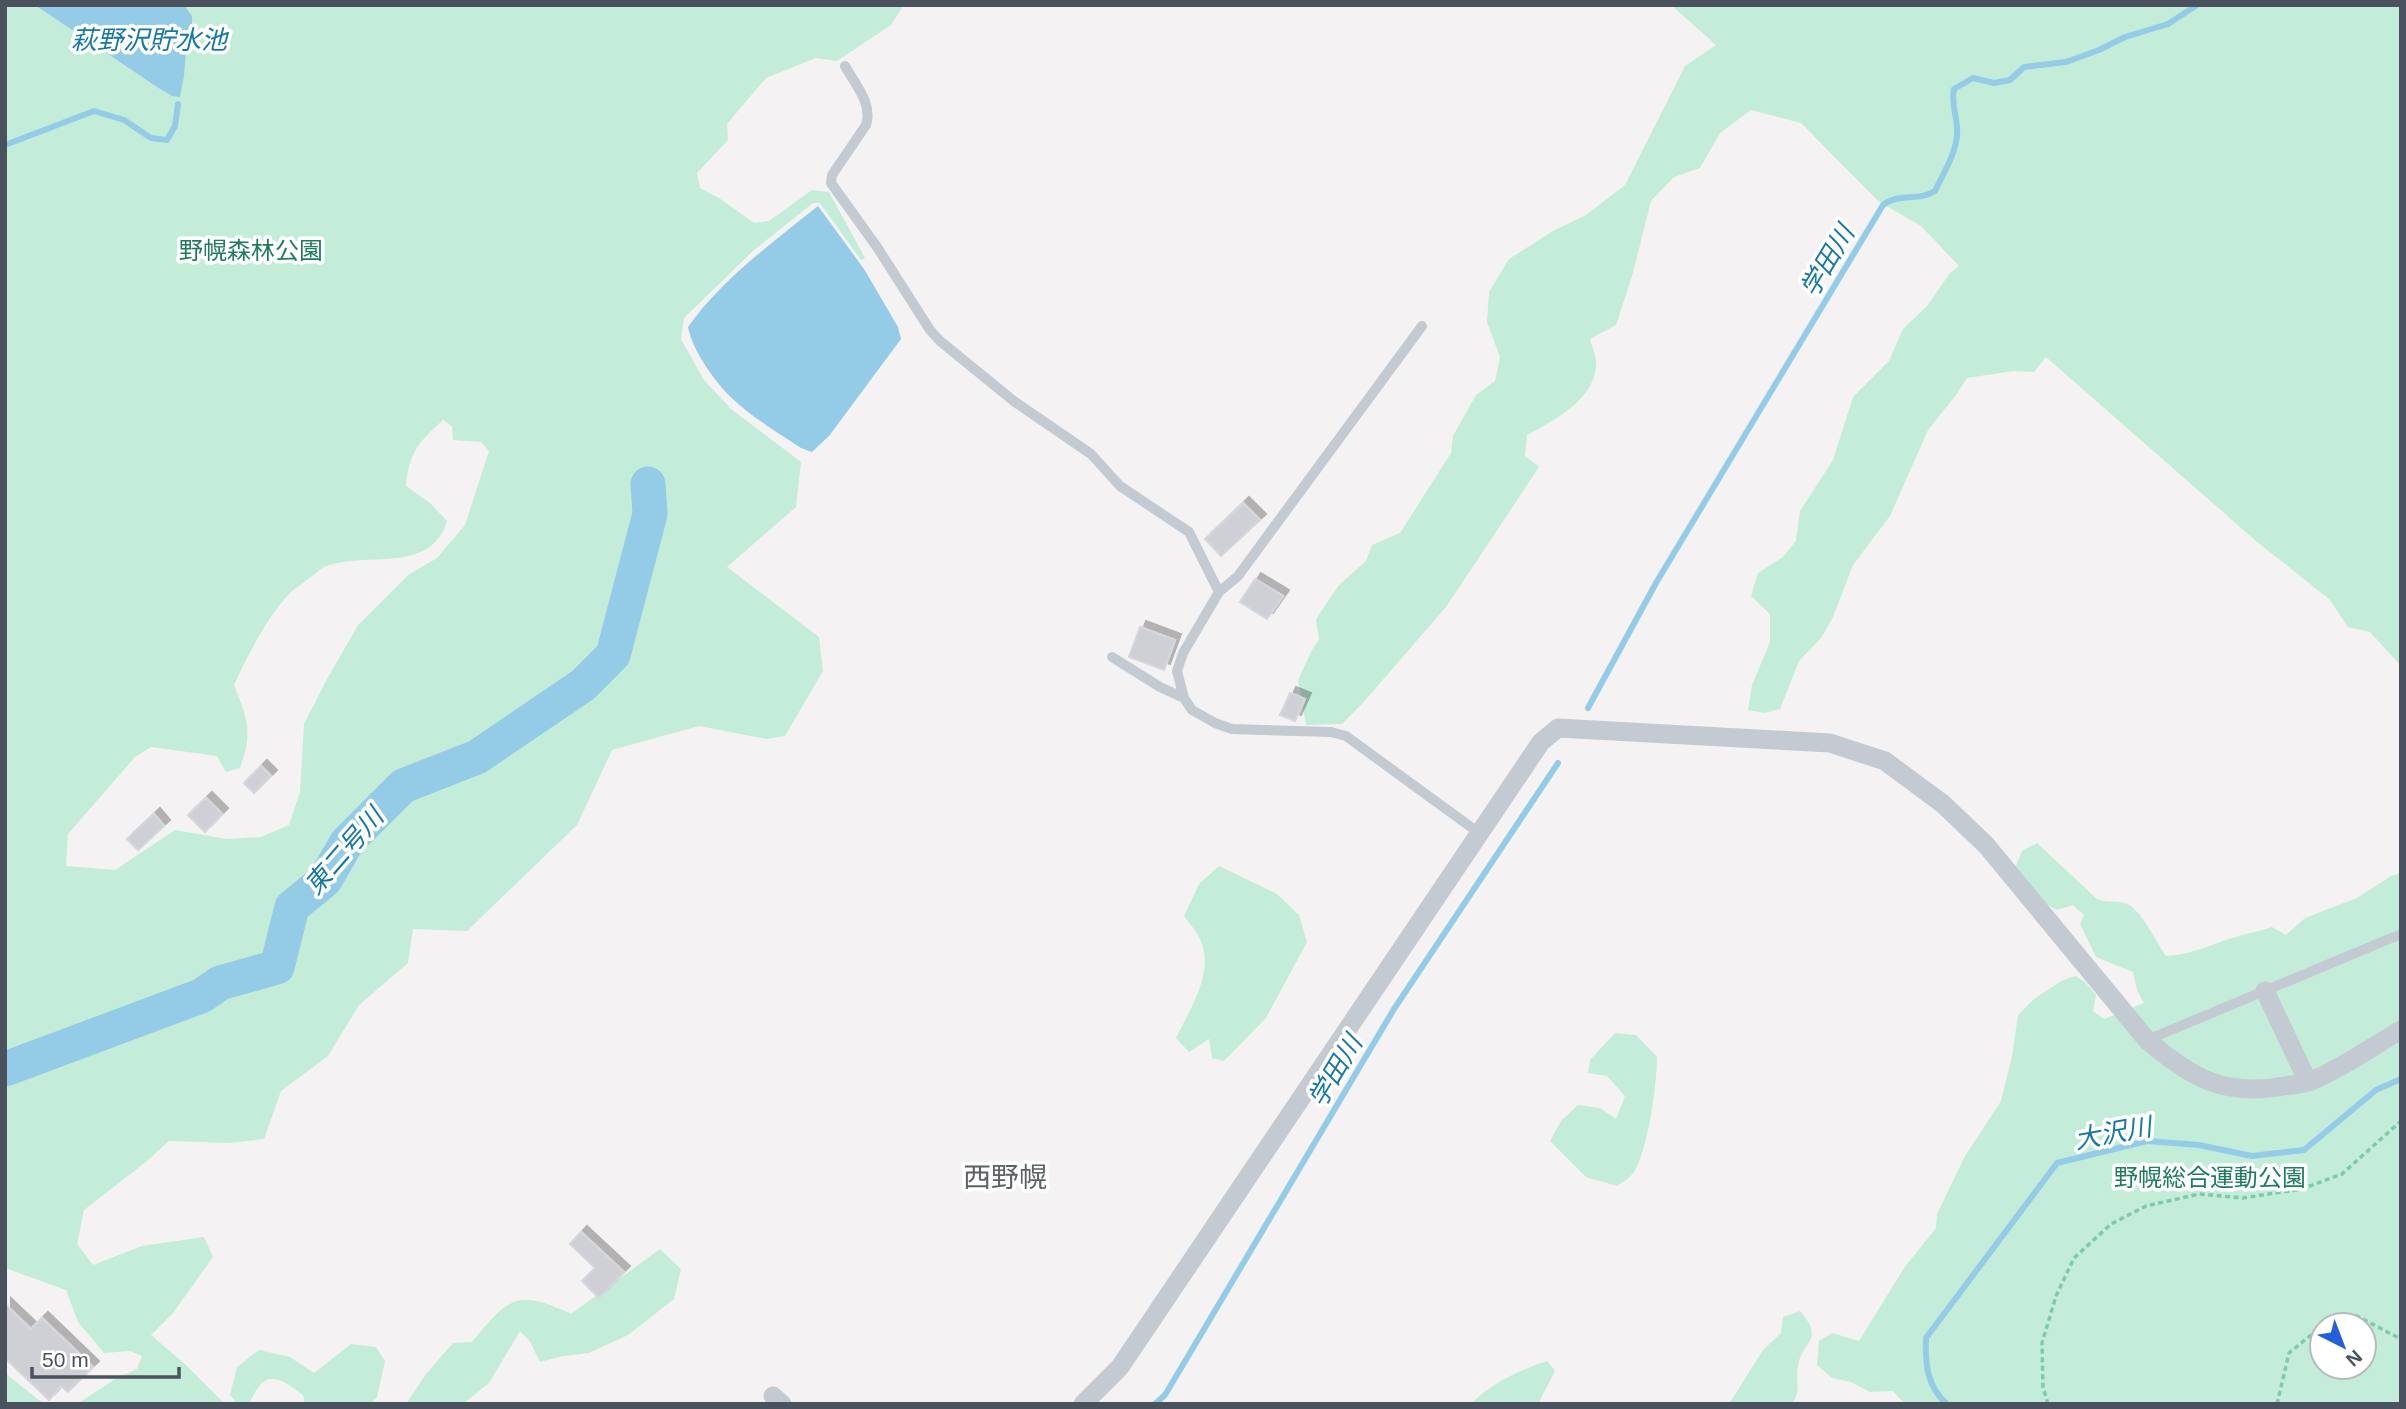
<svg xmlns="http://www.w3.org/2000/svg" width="2406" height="1409" font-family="Helvetica,'Noto Sans JP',sans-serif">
	<defs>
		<filter id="shadow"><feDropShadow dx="6" dy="-6" stdDeviation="0" flood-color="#0004"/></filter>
	</defs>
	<rect width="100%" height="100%" fill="#f4f2f2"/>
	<!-- green -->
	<path fill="#c4edd9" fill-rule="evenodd" d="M5,5H904L891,25L837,61L816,58L766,78L727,124L728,140L697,173L700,188L719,198L754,223L769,221L812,190L829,192L865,258L861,260L820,203H813L753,251L684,318L681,339L704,380L731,409L801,462L796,507L727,567L819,637L823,671L785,736L766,739L699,726L612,750L577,825L467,931L413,929L408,963L359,1005L328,1056L281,1091L264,1139L229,1143L169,1141L147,1161L84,1210L77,1244L93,1265L142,1246L204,1237L213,1257L173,1313L151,1335L186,1365L225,1404H77L117,1378L137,1369L142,1356L130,1351L104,1353L78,1322L66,1290L5,1268ZM443,420L452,426L453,440L481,442L489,451L465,525L437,558L408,575L358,625L326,681L304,724L300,792L289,825L261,837L227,839L175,830L115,870L66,866L68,834L135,757L151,747L217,756L226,772L240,768C253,731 248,721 234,685C248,655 267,617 290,593C296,587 305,582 311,577C315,574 320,569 324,567C365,550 430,576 447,521L430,503L406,486C409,452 419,442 443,420Z
		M1671,5H2401V666L2370,632L2348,627L2329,599L2256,541L2046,357L2034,372L2013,371L1967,378L1956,395L1928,430L1890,516L1853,565L1833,617L1821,638L1799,661L1780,709L1764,713L1748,710L1752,685L1770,642V614L1751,596L1758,573L1783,557L1796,541L1800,511L1833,460L1853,397L1889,361L1903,329L1927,306L1950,273L1959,266L1921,226L1878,201L1801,123L1751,110L1720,133L1700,168L1674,177L1651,201L1633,273L1616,325L1590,339C1592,347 1597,358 1596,366C1594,400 1553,421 1527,435L1525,456L1539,467L1446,607L1361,705L1342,724L1306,725L1298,680L1312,650L1319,640L1316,619L1339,585L1366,561L1372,545L1400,533L1451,453L1453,436L1476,395L1495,381L1500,357L1487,322L1489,292L1509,259L1553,231L1586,215L1625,185L1685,66L1716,45Z
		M2037,843L2097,899C2107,903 2115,900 2125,903C2139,906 2157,943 2166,956C2189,955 2208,946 2229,939C2243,934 2258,932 2272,927L2286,935L2305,918L2357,898L2391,876L2401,873V1404H1905L1893,1391L1870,1392L1851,1382L1832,1378L1817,1365L1819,1341L1832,1333L1859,1341L1904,1268L1936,1228L1937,1214L1965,1156L2001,1101L2012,1056L2018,1015L2034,999L2061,981L2075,976L2085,982L2096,995L2093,1011L2104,1019L2144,1003L2137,990L2133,972L2096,957L2080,924L2084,915L2073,905L2057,910C2038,901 2024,884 2016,866L2022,851ZM2322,1325H2364V1367H2322Z
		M1219,866L1277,894L1299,915L1307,942L1266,1018L1224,1061L1212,1058L1209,1039L1189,1052L1176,1038C1189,1011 1213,975 1202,944C1199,934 1190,924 1184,916L1199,884Z
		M1615,1033L1636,1035L1657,1057C1657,1084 1648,1149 1634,1172C1631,1177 1623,1182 1617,1186L1586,1177L1550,1141L1561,1121L1578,1105L1600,1108L1616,1119L1625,1096L1607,1076L1588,1073L1590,1060Z
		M660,1249L681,1269L674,1299L628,1335L589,1353L563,1356L540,1362L529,1340L520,1331L489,1383L463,1404H406L426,1374L453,1343L472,1342C509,1298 516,1288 571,1314Z
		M1800,1311C1826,1341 1802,1340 1798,1366C1795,1381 1802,1389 1792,1404H1729L1763,1350L1781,1333L1783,1317Z
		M351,1344L376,1347L385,1361L377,1397L370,1404H305L303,1395C277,1376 265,1368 249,1404H238L230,1395L237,1367L259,1350L290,1357L314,1373Z
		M1547,1361L1555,1371L1538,1404H1471C1490,1384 1520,1370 1547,1361Z
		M5,1373L40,1401L48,1404H5Z"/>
	<!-- water -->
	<path fill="#94cce7" d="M35,5H184L192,16V28L187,38L184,76L180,97L172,96L157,87Z
		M818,206L864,269L898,327L901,339L829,436L812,452L801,448C779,433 753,418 734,400C716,384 692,350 688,327C722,279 772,243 818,206Z"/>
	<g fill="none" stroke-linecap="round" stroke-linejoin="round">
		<!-- stream -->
		<path stroke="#94cce7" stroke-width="6" d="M5,145L94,111L124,120L151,138L167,140L175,126L178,104
			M1588,708L1656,583L1883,205C1900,192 1918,202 1935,191C1944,172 1959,149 1957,127C1956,113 1951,103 1954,89L1973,78L1994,83L2010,80L2024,67L2066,62L2099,50L2125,37L2168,24L2197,5
			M1155,1404L1165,1395L1394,1009L1558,763
			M1947,1404C1927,1387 1925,1364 1926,1338L2057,1163L2147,1141L2199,1145L2252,1156L2304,1150L2376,1090L2401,1079"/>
		<!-- river -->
		<path stroke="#94cce7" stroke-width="35" d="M5,1069L201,996L220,983L277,967L292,907L325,880L347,842L403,786L477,757L583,685L613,655L650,514L648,484"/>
	</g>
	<!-- building -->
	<path fill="#cfd0d6" stroke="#d6d7dc" stroke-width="2" filter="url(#shadow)" d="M1243,503L1260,520L1221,556L1205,539Z
		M1255,579L1283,596L1267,619L1240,602Z
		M1140,627L1175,640L1164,670L1129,657Z
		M1290,693L1305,699L1295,721L1280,715Z
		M261,766L271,776L254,793L244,783Z
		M206,798L222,814L205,832L188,815Z
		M154,814L164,826L138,850L127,839Z
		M581,1232L624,1272L599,1298L582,1281L595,1268L570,1244Z
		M5,1304L31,1329L42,1318L93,1367L68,1392L61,1386L49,1400L5,1358Z"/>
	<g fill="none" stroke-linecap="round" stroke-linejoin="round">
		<!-- path -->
		<path stroke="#7ecaad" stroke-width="3.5" stroke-dasharray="5 3.5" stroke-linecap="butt" d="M2323,1325L2355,1315L2401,1339
			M2048,1404L2043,1387L2042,1343L2056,1296L2074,1258L2111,1224L2146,1206L2199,1194L2243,1198L2302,1189L2342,1174L2401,1121
			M2277,1404L2289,1353L2322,1326"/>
		<!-- lane -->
		<path stroke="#c3cad2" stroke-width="10" d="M845,66C855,84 873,104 866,125L832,175L831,183L877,247L930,330L940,341L1015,402L1091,454L1120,486L1189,532L1219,592
			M1422,326L1238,576L1219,592L1183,653L1177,671L1184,698L1192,710L1215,723L1232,729L1331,732L1346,736L1479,833
			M1112,657L1160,687L1184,698
			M2147,1040L2401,934"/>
		<!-- street -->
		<path stroke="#c3cad2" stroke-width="19" d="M2265,991L2308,1082
			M773,1396L782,1404
			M1083,1404L1120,1367L1541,742L1558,728L1830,743L1885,761L1943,804L1986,845L2147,1040C2191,1078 2225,1097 2284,1086C2293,1085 2303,1084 2311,1081C2343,1068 2371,1047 2401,1030"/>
	</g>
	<g text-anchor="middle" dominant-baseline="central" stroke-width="7" stroke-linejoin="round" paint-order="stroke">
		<!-- park labels -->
		<g font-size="24" fill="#1e7d58" stroke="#fff">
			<text x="251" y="250">野幌森林公園</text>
			<text x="2210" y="1177">野幌総合運動公園</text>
		</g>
		<!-- water labels -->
		<g font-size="26" font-style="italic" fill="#1677a6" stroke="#fff">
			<text x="149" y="40">萩野沢貯水池</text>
			<text transform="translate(1827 261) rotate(-59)">学田川</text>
			<text transform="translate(344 851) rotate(-49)">東二号川</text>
			<text transform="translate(1335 1071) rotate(-59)">学田川</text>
			<text transform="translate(2113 1133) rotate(-10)">大沢川</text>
		</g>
		<!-- quarter labels -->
		<g font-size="28" fill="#5e6166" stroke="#fff">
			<text x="1005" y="1177">西野幌</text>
		</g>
	</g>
	<!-- border -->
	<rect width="2406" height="1409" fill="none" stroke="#4a525e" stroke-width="14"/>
	<!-- north arrow -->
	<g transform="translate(2343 1346) rotate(138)"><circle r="33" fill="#ffffff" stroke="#b7babf" stroke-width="2"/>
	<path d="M0-5L12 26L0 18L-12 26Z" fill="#255fda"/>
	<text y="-10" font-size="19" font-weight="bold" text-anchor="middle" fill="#4a525e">N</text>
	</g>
	<!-- scale -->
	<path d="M32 1367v10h147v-10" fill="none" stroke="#4a525e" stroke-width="3.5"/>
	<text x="42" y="1367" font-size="21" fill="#4a525e" stroke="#ffffff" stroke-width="5" paint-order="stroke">50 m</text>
</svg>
